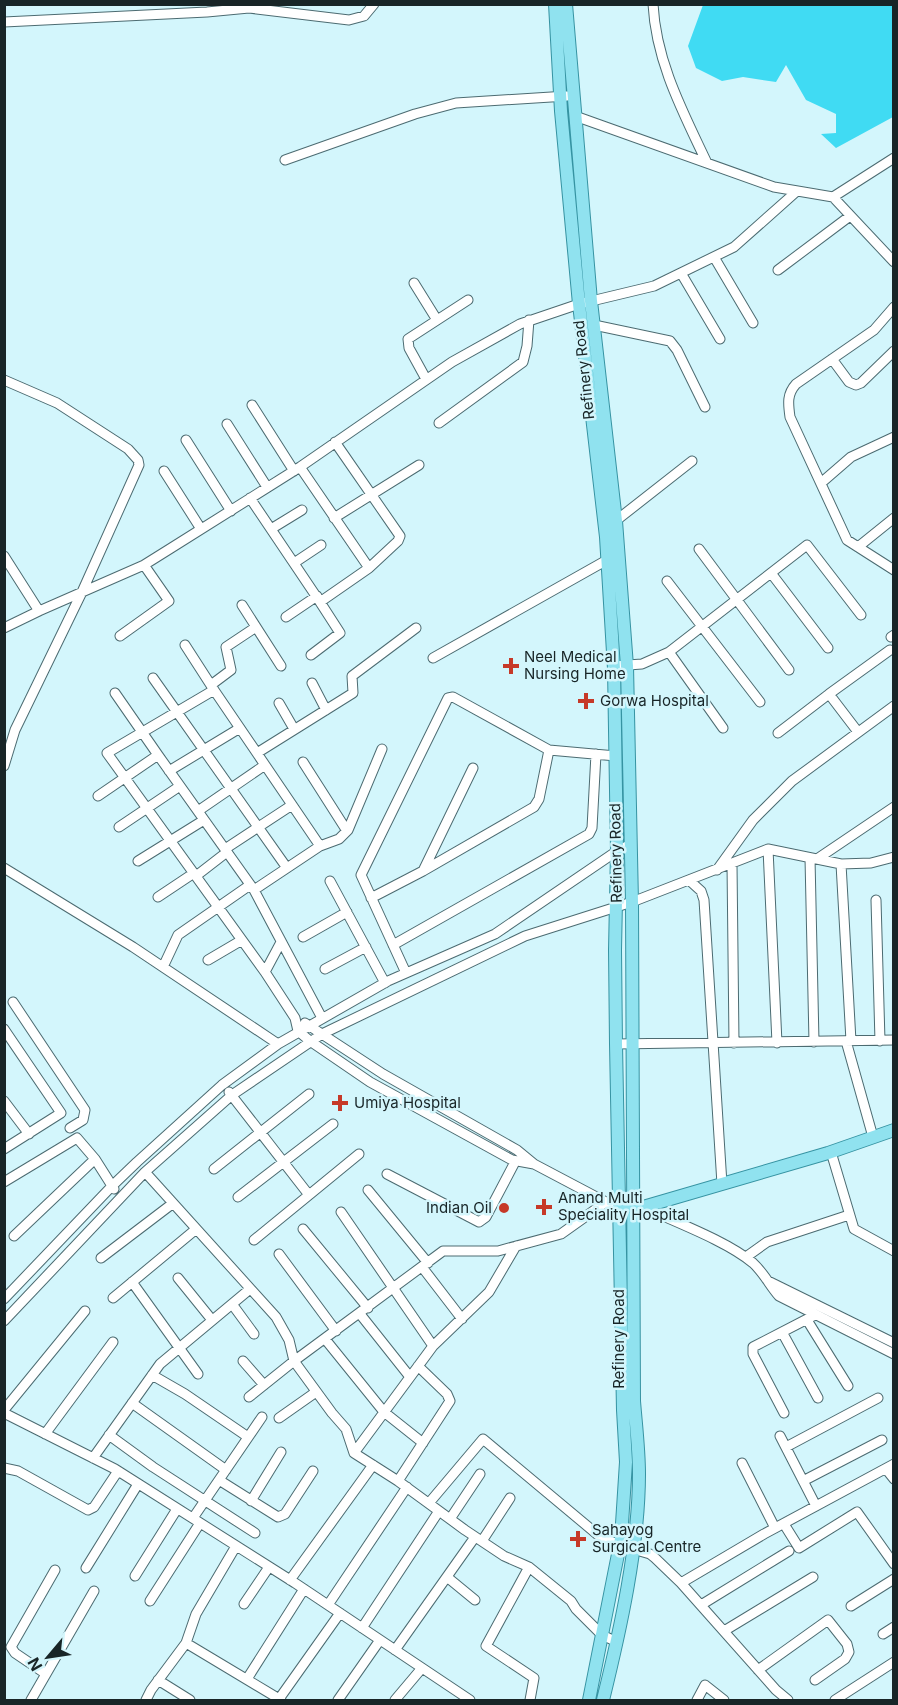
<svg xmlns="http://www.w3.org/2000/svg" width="898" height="1705" font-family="Inter,sans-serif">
<rect width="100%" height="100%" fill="#d3f6fc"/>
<path fill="#40dbf3" d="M703 5H893V117L836 148 821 134 836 133V114L806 100 786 65 776 82 743 77 722 81 696 68 688 46Z"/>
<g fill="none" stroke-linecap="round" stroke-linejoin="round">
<g stroke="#4c6b71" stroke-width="11">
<path id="minor" d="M653 4C656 62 683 112 707 163
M4 22 207 12 249 8 349 20 364 16 374 4
M575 116 774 187 833 197 894 158
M285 160 415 114 456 103 567 96
M833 197 894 262
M714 257 753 323
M778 270 850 216
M681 273 720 339
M414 283 437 320
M894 307 874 330 796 384C787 394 788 403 790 417L847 540 894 570
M594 325 670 341 677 350 705 407
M832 359 849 382 856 385 861 383 894 351
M426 379 409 348 408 339 468 300
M4 380 57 403 128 449 138 460 139 465 82 592 15 730 4 766
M252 405 294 471
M439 423 523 362 527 346 529 320
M227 424 267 487
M186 440 231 511
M335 442 400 536 398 541 369 568
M300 467 369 568 320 602 340 633 311 655
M164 471 201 529
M821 483 851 457 894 437
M250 498 320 602
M334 518 419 465
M613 523 692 461
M271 529 302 510
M858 547 894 518
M699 549 789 670
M4 556 39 611
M294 563 321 545
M771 573 828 648
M667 581 760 702
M242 605 281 666
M286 617 317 596
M4 628 39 611 144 565 168 550 300 467 452 362 520 324 579 304 654 286 734 247 797 191
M120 636 169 601 144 565
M891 637 894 635
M185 645 214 690
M669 652 723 728
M433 658 607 560
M614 666 642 664 669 652 807 545 861 615
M153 678 287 868
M312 683 326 710
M211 685 231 670 226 647 256 627
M115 693 158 755 254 890 320 846 214 690 107 753 265 972 295 1018 298 1031 310 1041 370 1082 512 1160 534 1164
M279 703 294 729
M858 732 829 694 890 650
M778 733 829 694
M257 753 353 693 352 676 416 628
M303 762 347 831
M169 771 240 728
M98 796 158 755
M198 811 265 765
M119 827 180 786
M320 846 339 839 348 830 382 749
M225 849 292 805
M768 849 777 1043
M810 858 814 1042
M817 859 894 807
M138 861 204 820
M732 864 734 1043
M841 864 851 1041
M4 868 133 947 278 1044
M717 870 753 820 792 781 894 706
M423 871 473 768
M196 876 227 852
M330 881 385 983
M690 881 701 891 704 900 722 1184
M254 890 322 1018
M158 897 194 873
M371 898 423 871 534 807 539 799 549 750
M876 900 880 1041
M303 937 347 912
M393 945 589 834 592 828 596 754
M208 960 242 940
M163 967 178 935 250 885
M325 969 366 947
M265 972 281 942
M406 973 361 875 448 698 453 697 549 750 616 756
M13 1002 85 1110 83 1120 70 1128
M305 1023 383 1074 517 1150 534 1164 606 1202 618 1206
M4 1029 61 1113 4 1149
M846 1041 873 1137
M616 1044 894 1040
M229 1092 309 1195 254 1240
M4 1101 29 1134
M831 1152 854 1229 894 1251
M214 1169 309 1094
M145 1172 276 1317 289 1340 294 1361 332 1413 346 1429 354 1453 398 1481 465 1530 504 1556 529 1567 571 1601 576 1609 602 1635 617 1642
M387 1174 479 1222 486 1217 515 1162
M4 1182 77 1138 95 1159 114 1189
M368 1190 428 1263
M309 1195 359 1154
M238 1197 333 1124
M643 1207C675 1222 727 1241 753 1263 764 1273 770 1286 779 1296L894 1354
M341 1212 433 1346
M303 1229 368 1308
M14 1236 95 1159
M279 1254 336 1331
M746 1257 767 1242 849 1215
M101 1258 172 1204
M422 1267 462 1319
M178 1278 212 1320
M132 1282 198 1374
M770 1282 894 1343
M113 1298 195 1230
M4 1299 112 1186 137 1162 222 1085 278 1044 388 981 495 934 617 851 631 844
M232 1304 254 1334
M360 1314 410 1377
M807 1320 848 1386
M4 1321 145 1172 232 1095 322 1034 525 936 632 902 768 849 841 864 871 863 894 857
M782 1332 818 1398
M325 1339 384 1412 423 1443
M243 1361 264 1385
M152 1375 185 1394 248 1437
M249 1397 294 1361 443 1251H498L561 1234 606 1202
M132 1403 226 1470
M4 1410 85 1311
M4 1413 115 1469 295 1583 470 1700
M784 1413 753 1354V1347L815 1315
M279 1418 316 1392
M45 1434 113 1342
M109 1435 153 1467 255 1533
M780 1436 816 1506
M786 1447 878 1398
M354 1453 433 1346 489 1292 516 1246
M93 1458 160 1364 250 1289
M742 1463 775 1528
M4 1468 18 1471 88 1510 94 1507 118 1471
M886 1469 894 1479
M219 1480 278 1517 285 1514 313 1471
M398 1481 450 1401 447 1394 418 1366
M803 1481 882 1440
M251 1501 281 1452
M429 1503 483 1439 598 1535 619 1545 650 1554 655 1558 681 1583 776 1690 788 1700
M193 1518 262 1417
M450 1519 480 1474
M784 1524 799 1548 857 1512 894 1564
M482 1541 510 1498
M529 1567 486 1646 534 1678 530 1700
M86 1568 138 1484
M135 1576 177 1509
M447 1577 475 1600
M290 1580 373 1465
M681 1583 764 1534 894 1464
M150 1601 200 1523
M244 1604 269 1567
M328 1605 407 1487
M701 1605 789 1551
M851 1606 894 1579
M362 1628 439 1511
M724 1631 813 1577
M883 1634 894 1627
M186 1643 196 1614 236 1546
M395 1650 475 1537
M758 1670 828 1620 847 1644 849 1652 845 1659 815 1680
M46 1674 15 1653 11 1647 55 1570
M247 1679 304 1589
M158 1680 190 1700
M279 1699 340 1613
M31 1700 94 1591
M146 1700 151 1690 186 1643 281 1700
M338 1700 380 1640
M395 1700 422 1668
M697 1700 705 1685 724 1700
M835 1700 894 1662"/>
</g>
<g stroke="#3693a2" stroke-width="14">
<path id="major" d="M555 4 561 111 579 304 606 537 614 669 617 851 615 950 616 1044 623 1410 626 1462 621 1539 589 1700
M566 4 591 301 616 521 627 666 632 902 634 1401C636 1426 639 1450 639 1474 639 1546 620 1631 603 1700
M627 1206 643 1207 828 1153 894 1130"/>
</g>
<use href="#minor" stroke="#fff" stroke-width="9"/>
<use href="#major" stroke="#90e2ef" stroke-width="12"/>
</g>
<g fill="#c63928" stroke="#d3f6fc" stroke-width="2">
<path d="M508 657h6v6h6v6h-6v6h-6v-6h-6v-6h6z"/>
<path d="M583 692h6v6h6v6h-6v6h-6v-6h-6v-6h6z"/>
<path d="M337 1094h6v6h6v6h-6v6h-6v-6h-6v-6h6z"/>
<path d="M541 1198h6v6h6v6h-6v6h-6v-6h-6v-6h6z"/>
<circle cx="504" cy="1208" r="6"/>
<path d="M575 1530h6v6h6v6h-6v6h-6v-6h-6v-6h6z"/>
</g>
<g text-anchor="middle" stroke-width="5" stroke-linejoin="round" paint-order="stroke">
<g font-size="15" fill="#182527" stroke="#d3f6fc">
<text transform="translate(584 370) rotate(-96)" y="5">Refinery Road</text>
<text transform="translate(616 853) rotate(-91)" y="5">Refinery Road</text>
<text transform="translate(619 1339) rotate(-90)" y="5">Refinery Road</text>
</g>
<g font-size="15" fill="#182527" stroke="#d3f6fc" text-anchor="start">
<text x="524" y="662">Neel Medical<tspan x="524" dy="17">Nursing Home</tspan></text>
<text x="600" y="706">Gorwa Hospital</text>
<text x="354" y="1108">Umiya Hospital</text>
<text x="558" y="1203">Anand Multi<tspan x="558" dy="17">Speciality Hospital</tspan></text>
<text x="492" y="1213" text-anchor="end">Indian Oil</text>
<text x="592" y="1535">Sahayog<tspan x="592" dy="17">Surgical Centre</tspan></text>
</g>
</g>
<rect width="898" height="1705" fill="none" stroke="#182527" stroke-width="12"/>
<g transform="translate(48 1657) rotate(241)" stroke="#d3f6fc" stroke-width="4.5" paint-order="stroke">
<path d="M0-4.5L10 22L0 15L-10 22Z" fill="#182527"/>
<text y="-9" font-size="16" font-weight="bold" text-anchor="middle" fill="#182527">N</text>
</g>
</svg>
